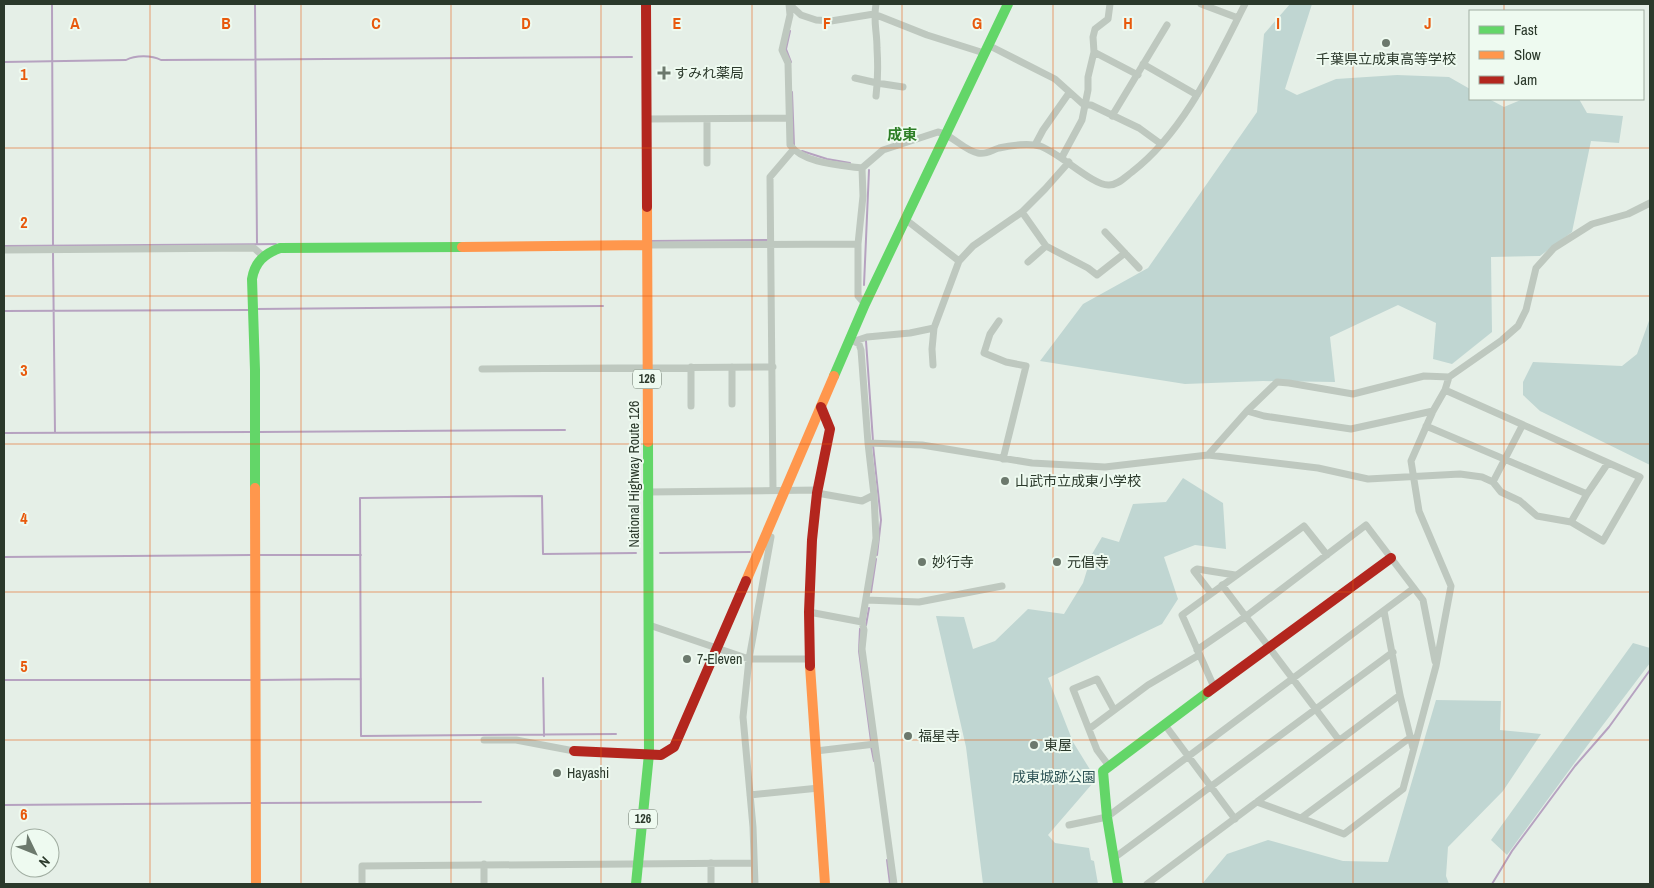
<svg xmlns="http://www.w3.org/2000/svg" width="1654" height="888" font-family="'Archivo Narrow','Noto Sans JP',sans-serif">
<rect width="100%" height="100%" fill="#e5efe7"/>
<path fill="#c0d6d2" d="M1290 4H1312L1285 89 1297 95 1336 79 1397 75 1449 77 1470 89V99H1489L1504 107 1523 99H1579L1587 113 1623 116 1619 143 1591 141 1572 232 1540 256 1491 257 1492 332 1452 364 1433 359 1436 323 1398 305 1330 337 1335 382 1263 381 1185 384 1040 361 1083 304 1148 268 1257 112 1264 34Z
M1650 318V465L1540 411 1523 395V382L1533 362 1622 366 1637 354Z
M1183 478 1223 503 1226 549 1195 545 1164 557 1178 599 1162 624 1048 678 1073 742 1094 776 1091 778 1092 784 1048 835 1055 843 1089 848 1091 860 1094 861 1098 884H983L966 747 936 616 964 617 973 649 995 641 1028 609 1064 614 1083 583 1092 554 1102 537 1119 542 1133 504 1166 502Z
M1633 643 1650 648V663L1587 746 1507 855 1491 840Z
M1436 700 1501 701 1500 730 1541 734 1503 791 1448 847 1446 876 1449 884H1202L1227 854 1268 840 1343 861 1388 862Z"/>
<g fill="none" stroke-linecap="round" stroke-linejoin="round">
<path stroke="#b6a2c0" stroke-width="2" d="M52 4 53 246
M255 4 257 244
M790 31 786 49 791 62
M4 62 126 60C135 55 152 55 161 60L632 57
M792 92 794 145
M802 151 827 159 850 163
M651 241 769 240
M4 246 276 244
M53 253 55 433
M864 285 869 170
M256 309 603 306
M4 311 248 310
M866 341 873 441
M259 432 565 430
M4 433 251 432
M873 445 881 520 877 555
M660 553 750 552
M258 555H361
M4 557 251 555
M871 592 876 559
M866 625 869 608
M862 628 860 629 859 651 871 741
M543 678 544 736
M4 680H251
M259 680 361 679
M616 734 361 736 360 498 542 496 543 554 636 553
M871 746 874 761
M259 803 481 802
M4 805 251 803
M887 860 890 884
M1492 884 1512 851 1575 766 1609 727 1650 670"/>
<path stroke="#bec8bf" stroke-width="7" d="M789 4 790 15 782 50 788 63 790 145C804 164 841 165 862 168
M789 4 801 15 816 20 831 21 874 14 927 35 984 53
M876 4C873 21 877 31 877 48 878 64 878 80 876 96
M1201 4 1238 18
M988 45 1055 79 1084 105H1091L1139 128 1161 144
M1094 52 1138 75
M1143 64 1197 95
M855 78 877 83 903 87
M1112 116 1167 25
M646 119 789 118
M707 119V163
M1035 145 1043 130 1069 93
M1062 157 1082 120 1088 90V77L1094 52 1093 37 1095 29 1108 19 1110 4
M1022 212 1046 246 1028 262
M905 219 959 261
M1105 232 1139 268
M647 245 858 244
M1046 246 1088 268 1097 275 1125 253
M4 250 254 248 263 256
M865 304 858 296V244L863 196 862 168 883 150 938 132C953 135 963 150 978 153 986 155 992 150 999 148 1011 145 1029 143 1040 146 1060 153 1093 186 1109 185 1118 185 1125 177 1132 172 1185 131 1215 63 1245 4
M999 321 990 334 984 353 1006 362 1026 366 1003 459
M850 339 859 344 861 350 868 443 874 495 876 538 862 622 864 630 862 649 894 884
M855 341 867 337 910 333 934 328
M933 365 932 349 934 328 959 261 973 246 1022 212 1045 189 1069 162
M732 367V404
M482 369 773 367
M691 406V367
M1247 411 1264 416 1351 429 1433 411
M1426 426 1587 494
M868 443 922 445 1032 463 1105 467 1208 455 1318 468 1368 479 1460 474 1482 477 1493 482 1501 492 1520 501 1537 516 1571 522 1603 541 1640 477 1445 390
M1208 455 1247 411 1277 382 1289 383 1353 394 1424 376 1449 377 1502 340 1518 326 1526 310 1536 268 1554 248 1592 224 1628 214 1650 203
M1493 482 1522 426
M773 490 770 177 793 150
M648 492 818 490
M817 493 862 501 874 495
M1571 522 1587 494 1608 463
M1222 585 1339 740
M1211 593 1194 571 1197 569 1235 575
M866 600 919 602 1002 586
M1384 611 1400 695 1413 748
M809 612 862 622
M649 625 749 659H810
M1197 650 1245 617 1366 525 1423 600 1435 661
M1214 687 1182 615 1304 526 1327 555
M1165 725 1235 819
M1089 729 1148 685 1199 655
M484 740H516L574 751
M816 751 875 744
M1109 766 1097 750 1073 689 1097 679 1114 710
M750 795 819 788
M1257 802 1344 834 1403 789 1436 666 1451 586 1419 511 1411 461 1433 411 1445 390 1449 377
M1301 818 1411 737
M1069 825 1107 817 1414 588
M1114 858 1393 652
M711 863V884
M484 864V884
M362 884V866L753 863
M755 884 753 827 743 717 749 659 771 537 765 536
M1147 884 1400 695"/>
<path stroke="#63d668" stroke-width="10" d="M834 376 865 304 1008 4
M255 488V370L252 279C255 262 264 254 280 248L462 247
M636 884 649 754 648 442
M1118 884 1107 817 1103 771 1208 692"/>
<path stroke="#ff974d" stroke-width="10" d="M647 207 648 442
M462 247 647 245
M255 488 256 884
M746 581 834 376
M810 666 825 884"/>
<path stroke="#b3261e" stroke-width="10" d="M646 4 647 207
M810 666 809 612 812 540 817 493 830 429 821 407
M1208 692 1391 558
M574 751 661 755 674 747 746 581"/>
</g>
<path fill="none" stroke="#e8590c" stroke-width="1" stroke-opacity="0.55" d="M150 4V884M301 4V884M451 4V884M601 4V884M752 4V884M902 4V884M1053 4V884M1203 4V884M1353 4V884M1504 4V11M1504 99V884M4 148H1650M4 296H1650M4 444H1650M4 592H1650M4 740H1650"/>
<g fill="#6c796d" stroke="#eefaf0" stroke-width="2">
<circle cx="1386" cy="43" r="5"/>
<path d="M661.5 65.5h5v5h5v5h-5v5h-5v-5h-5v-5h5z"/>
<circle cx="1005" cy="481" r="5"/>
<circle cx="922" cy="562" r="5"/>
<circle cx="1057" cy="562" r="5"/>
<circle cx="687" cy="659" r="5"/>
<circle cx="908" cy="736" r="5"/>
<circle cx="1034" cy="745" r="5"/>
<circle cx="557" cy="773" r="5"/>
</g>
<g text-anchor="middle" stroke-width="4" stroke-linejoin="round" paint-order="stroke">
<g fill="#eefaf0" stroke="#667366" stroke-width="1">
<rect x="633" y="369.5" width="28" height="19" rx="4"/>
<rect x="629" y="809.5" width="28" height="19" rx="4"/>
</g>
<g font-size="12" font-weight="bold" fill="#2b392b">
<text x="647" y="383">126</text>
<text x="643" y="823">126</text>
</g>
<g font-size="14" fill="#2b392b" stroke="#eefaf0" text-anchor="start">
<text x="1386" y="64" text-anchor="middle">千葉県立成東高等学校</text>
<text x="674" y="78">すみれ薬局</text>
<text x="1015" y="486">山武市立成東小学校</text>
<text x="932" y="567">妙行寺</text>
<text x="1067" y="567">元倡寺</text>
<text x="697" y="664">7-Eleven</text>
<text x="918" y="741">福星寺</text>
<text x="1044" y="750">東屋</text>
<text x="567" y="778">Hayashi</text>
</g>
<g font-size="14" fill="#2b392b" stroke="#eefaf0">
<text transform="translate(634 474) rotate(-90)" y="5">National Highway Route 126</text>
</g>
<g font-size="14" fill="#305557" stroke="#eefaf0">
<text x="1054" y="782">成東城跡公園</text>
</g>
<g font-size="15" font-weight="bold" fill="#2e7f27" stroke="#eefaf0">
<text x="902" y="140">成東</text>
</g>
</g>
<g font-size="16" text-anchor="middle" font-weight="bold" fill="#e8590c" stroke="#eefaf0" stroke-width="4" stroke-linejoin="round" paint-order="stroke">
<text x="75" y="29">A</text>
<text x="226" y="29">B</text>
<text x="376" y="29">C</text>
<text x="526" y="29">D</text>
<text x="677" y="29">E</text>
<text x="827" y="29">F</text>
<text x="977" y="29">G</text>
<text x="1128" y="29">H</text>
<text x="1278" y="29">I</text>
<text x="1428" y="29">J</text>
<text x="24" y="80">1</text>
<text x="24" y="228">2</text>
<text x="24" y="376">3</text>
<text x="24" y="524">4</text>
<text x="24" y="672">5</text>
<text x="24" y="820">6</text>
</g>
<rect width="1654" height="888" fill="none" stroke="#2b392b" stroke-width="10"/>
<rect x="1469" y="10" width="175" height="90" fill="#eefaf0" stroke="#a0ada1"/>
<rect x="1479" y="26" width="25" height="8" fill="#63d668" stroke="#a0ada1"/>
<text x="1514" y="35" font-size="15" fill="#2b392b">Fast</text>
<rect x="1479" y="51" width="25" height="8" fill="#ff974d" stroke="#a0ada1"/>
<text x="1514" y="60" font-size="15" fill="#2b392b">Slow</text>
<rect x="1479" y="76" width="25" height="8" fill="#b3261e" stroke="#a0ada1"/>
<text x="1514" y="85" font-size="15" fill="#2b392b">Jam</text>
<g transform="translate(35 853) rotate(133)"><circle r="24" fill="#eefaf0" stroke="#a0ada1"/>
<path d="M0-4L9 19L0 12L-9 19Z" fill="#6c796d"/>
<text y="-8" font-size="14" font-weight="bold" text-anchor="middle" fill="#2b392b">N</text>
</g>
</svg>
